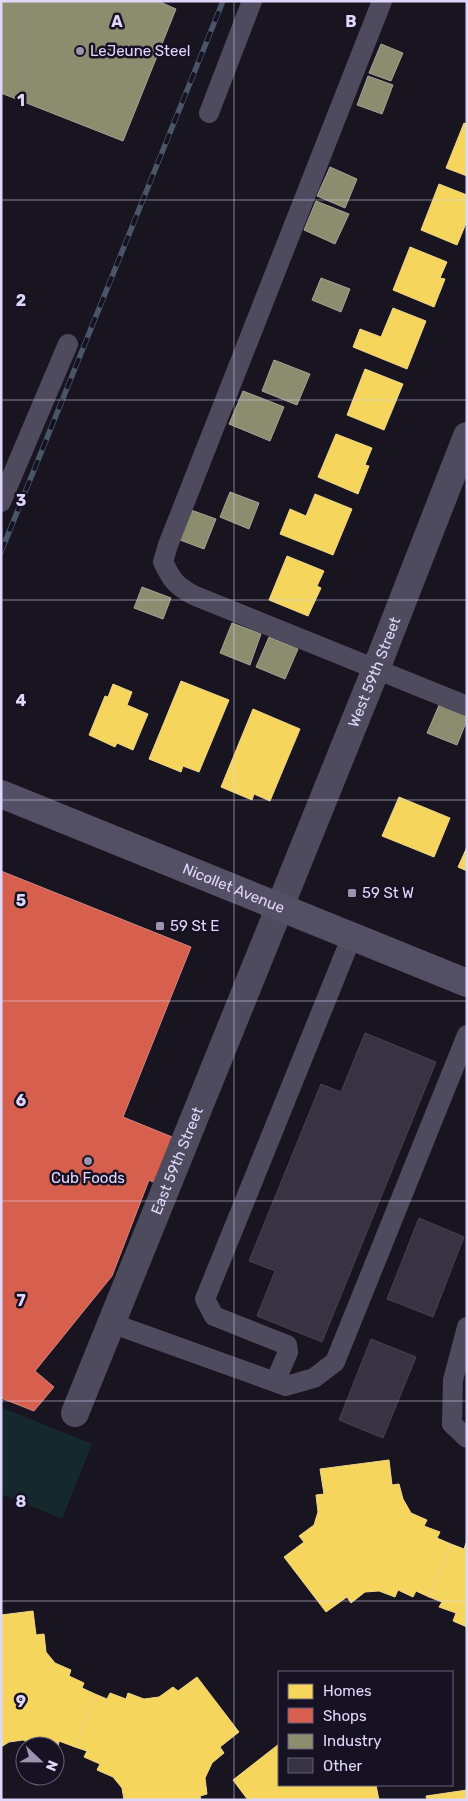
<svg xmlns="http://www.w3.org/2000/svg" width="468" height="1801" font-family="Rubik,sans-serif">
<rect width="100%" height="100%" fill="#181520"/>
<path fill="#15292c" d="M1 1407 92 1444 62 1519 1 1494Z"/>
<path fill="#f6d55c" stroke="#efd68c" d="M464 123 467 124V176L446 168Z
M439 184 467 195V221L457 245 421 230Z
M410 247 447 262 440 278 445 279 434 307 393 290Z
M393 308 426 321 407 369 353 347 360 329 381 337Z
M365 369 403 384 384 430 347 415Z
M336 434 372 448 365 465 369 466 358 494 318 477Z
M315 494 352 509 333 555 280 534 290 509 306 516Z
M287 556 324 571 317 586 321 588 308 616 269 600Z
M181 681 229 700 199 772 183 766 181 772 149 759Z
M113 684 132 692 127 705 148 714 133 750 117 743 115 747 89 735 105 696 108 697Z
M253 709 300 729 270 801 254 794 252 800 221 787Z
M399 797 450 818 434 857 382 836Z
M467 847V871L458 867Z
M389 1460 392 1485 399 1484 403 1499 411 1513 427 1520 424 1526 440 1532 437 1538 451 1544 429 1597 416 1591 413 1597 398 1590 395 1597 379 1591 365 1592 351 1603 347 1597 326 1612 284 1557 304 1542 299 1536 314 1525 318 1512 316 1495 324 1494 320 1469Z
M466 1543 467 1544V1627L453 1621 456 1613 439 1607 442 1602 429 1597 451 1544 464 1549Z
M33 1611 36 1635 44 1634 46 1652 55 1663 71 1670 69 1676 84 1683 82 1688 95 1694 75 1747 59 1741 58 1747 43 1741 40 1746H36L23 1740 9 1742 1 1747V1615Z
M197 1677 239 1732 220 1747 224 1753 212 1763 205 1778 207 1794 200 1796 201 1800H124L122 1788 113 1777 97 1770 100 1764 84 1757 87 1751 75 1747 95 1694 107 1699 110 1693 126 1699 128 1693 144 1699 159 1697 173 1687 178 1691Z
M279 1744V1785H376L379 1800H248L233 1780Z
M467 1790V1800H427L426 1796Z"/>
<path fill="#d6604d" stroke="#d98481" d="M1 871 191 947 123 1117 182 1141 163 1187 149 1180 112 1276 35 1371 54 1387 34 1411 1 1398Z"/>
<path fill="#8c8c6e" stroke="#a5a398" d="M1 1H158L176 9 123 141 1 93Z
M381 44 403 53 391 81 369 73Z
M368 76 393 85 382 114 357 105Z
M330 167 357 179 345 208 317 196Z
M316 201 349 214 335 244 304 230Z
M321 278 350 289 341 312 312 300Z
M274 360 310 374 297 405 262 391Z
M243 391 284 407 270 441 229 424Z
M230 492 259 503 249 529 220 517Z
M191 510 216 519 204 549 180 540Z
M142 587 171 598 163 619 134 608Z
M232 623 261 634 250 665 220 653Z
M269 637 298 649 285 679 256 667Z
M440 703 467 714V720L457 745 427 733Z"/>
<path fill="#383342" stroke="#464153" d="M365 1033 436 1062 322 1342 257 1316 275 1271 249 1261 321 1084 341 1092Z
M419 1218 464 1237 433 1317 387 1299Z
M371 1339 416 1357 383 1438 339 1420Z"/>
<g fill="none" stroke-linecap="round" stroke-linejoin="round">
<path stroke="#4e4b5f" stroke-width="20" d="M382 1 168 545 163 562C172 580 175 585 193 595L467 706
M209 113 252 1
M1 502 68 344
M111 1323 286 1386 314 1378 335 1362 467 1035
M467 1327 453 1380 452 1424 467 1438
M275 1382 288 1352 287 1345 214 1316 205 1299 352 936"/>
<path stroke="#4e4b5f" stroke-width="28" id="s1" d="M75 1413 376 669 467 436"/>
<path stroke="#534f65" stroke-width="28" id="s2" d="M1 794 467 983"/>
<g stroke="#485667" stroke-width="5.5">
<path id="rail" d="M1 552 223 1"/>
</g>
<use href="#rail" stroke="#171124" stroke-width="4" stroke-dasharray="11" stroke-linecap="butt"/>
</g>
<path fill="none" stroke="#e0d8fb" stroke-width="1" stroke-opacity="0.55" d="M234 1V1800M1 200H467M1 400H467M1 600H467M1 800H467M1 1001H467M1 1201H467M1 1401H467M1 1601H467"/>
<g fill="#9a94ae" stroke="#171124" stroke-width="2">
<circle cx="80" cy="51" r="5"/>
<rect x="347" y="888" width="10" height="10" rx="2.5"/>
<rect x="155" y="921" width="10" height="10" rx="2.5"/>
<circle cx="88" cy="1161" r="5"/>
</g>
<g text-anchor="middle" stroke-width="5" stroke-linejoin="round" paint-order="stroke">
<g font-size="15" fill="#e0d8fb" stroke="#171124" text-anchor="start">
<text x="90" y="56">LeJeune Steel</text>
<text x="362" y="898">59 St W</text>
<text x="170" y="931">59 St E</text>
<text x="88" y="1183" text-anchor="middle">Cub Foods</text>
</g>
<g font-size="15" fill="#e0d8fb" stroke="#171124">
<text dy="5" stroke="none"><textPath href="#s1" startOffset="799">West 59th Street</textPath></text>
<text dy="5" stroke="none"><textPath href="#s2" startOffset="251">Nicollet Avenue</textPath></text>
<text dy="5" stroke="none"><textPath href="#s1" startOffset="272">East 59th Street</textPath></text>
</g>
</g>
<g font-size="16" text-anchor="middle" font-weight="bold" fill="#e0d8fb" stroke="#171124" stroke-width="5" stroke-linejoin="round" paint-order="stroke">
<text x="117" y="27">A</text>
<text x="351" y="27">B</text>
<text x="21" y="106">1</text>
<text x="21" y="306">2</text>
<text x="21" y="506">3</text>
<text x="21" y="706">4</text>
<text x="21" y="906">5</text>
<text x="21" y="1106">6</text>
<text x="21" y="1306">7</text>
<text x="21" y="1507">8</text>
<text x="21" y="1707">9</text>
</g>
<rect width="468" height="1801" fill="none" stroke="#e0d8fb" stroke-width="5"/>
<rect x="278" y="1671" width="175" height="115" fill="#171124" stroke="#67617a"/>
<rect x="288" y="1684" width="25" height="15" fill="#f6d55c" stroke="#67617a"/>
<text x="323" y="1696" font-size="15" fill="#e0d8fb">Homes</text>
<rect x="288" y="1708" width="25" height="15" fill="#d6604d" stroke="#67617a"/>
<text x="323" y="1721" font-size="15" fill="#e0d8fb">Shops</text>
<rect x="288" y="1734" width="25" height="15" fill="#8c8c6e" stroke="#67617a"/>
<text x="323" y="1746" font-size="15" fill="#e0d8fb">Industry</text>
<rect x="288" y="1758" width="25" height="15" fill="#383342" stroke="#67617a"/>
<text x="323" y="1771" font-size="15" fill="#e0d8fb">Other</text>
<g transform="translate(40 1761) rotate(112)"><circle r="24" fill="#171124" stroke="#67617a"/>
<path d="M0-4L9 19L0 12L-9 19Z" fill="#9a94ae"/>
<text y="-8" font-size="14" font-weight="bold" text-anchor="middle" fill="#e0d8fb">N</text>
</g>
</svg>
